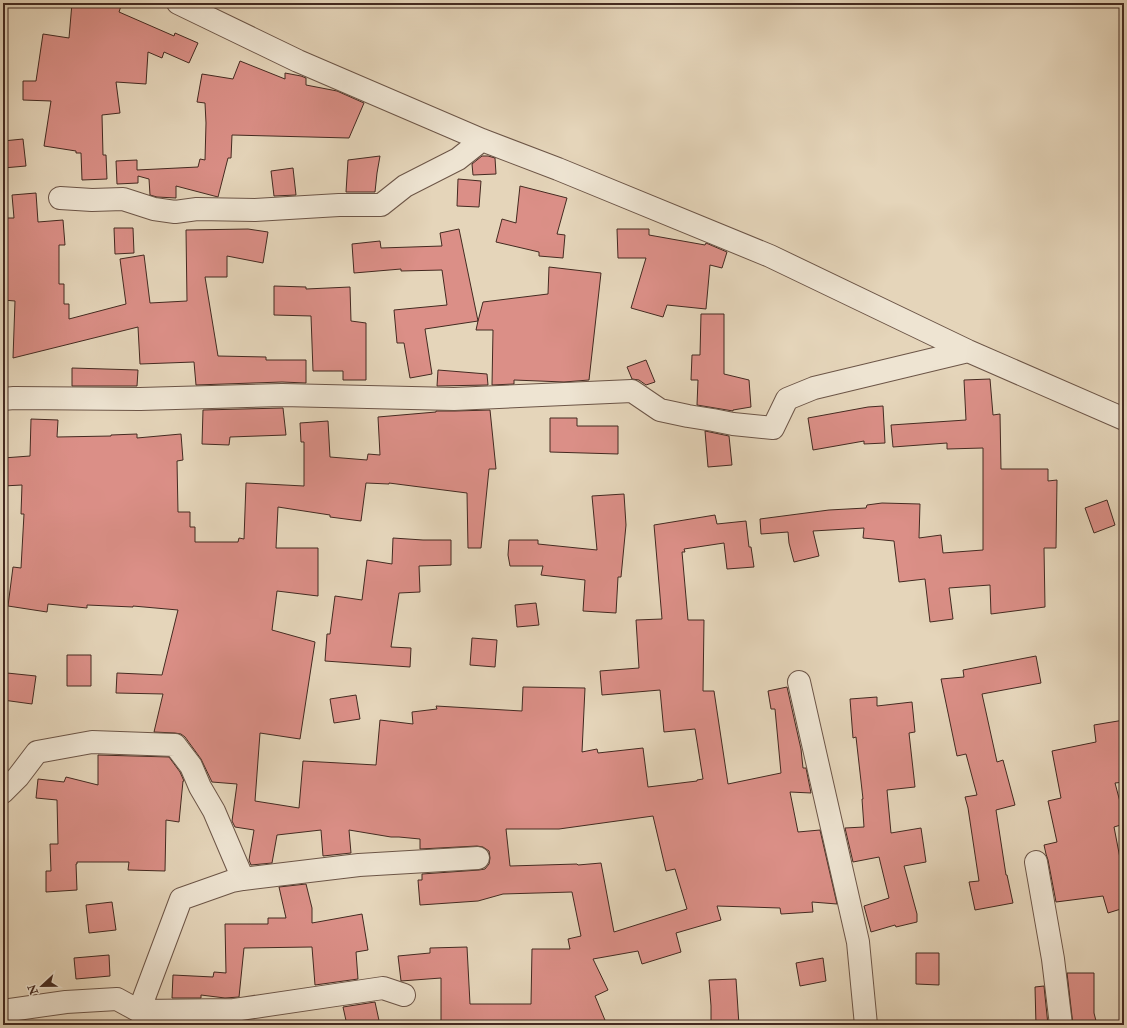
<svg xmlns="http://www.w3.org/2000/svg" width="1127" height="1028" font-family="'IM FELL Double Pica',serif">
<rect width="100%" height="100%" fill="#e5d5ba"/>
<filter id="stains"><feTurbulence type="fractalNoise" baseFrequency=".005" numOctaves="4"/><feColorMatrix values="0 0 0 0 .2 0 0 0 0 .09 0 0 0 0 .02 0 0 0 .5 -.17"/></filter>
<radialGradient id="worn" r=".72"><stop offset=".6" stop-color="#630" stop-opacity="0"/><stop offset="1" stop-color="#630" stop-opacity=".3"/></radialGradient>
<path fill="#db8f87" stroke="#442a21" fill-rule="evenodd" d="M72 3H122L119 12 174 36 175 33 198 43 189 63 164 52 162 58 148 52 146 84 116 82 120 113 102 115 103 155H106L107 179 82 180 81 153H76V151L44 146 51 101 23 100V81H36L43 34 69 38Z
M240 61 285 79V73L301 76 306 78V85L337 91 364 103 349 138 232 135 231 158H228L218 197 176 186V198L157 197 150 195 149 179 138 176V183L117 184 116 161 137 160V170L198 167 200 159 205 160 206 123 205 103 197 102 202 74 233 79Z
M23 139 26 166 3 168V141Z
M380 156 377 173 375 192H346L348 160Z
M482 156H488L495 158 496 174 473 175 472 164Z
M293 168 296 195 274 196 271 171Z
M458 179 481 181 479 207 457 206Z
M520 186 567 198 557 234 565 235 563 258 539 256V252L496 242 502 219 516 223Z
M36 193 38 222 63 220 65 245H59V284H64V304H69V319L126 304 120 259 144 255 150 303 187 301 186 230 248 229 268 232 263 263 227 256V277H205L218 356 266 357V360H306V383L282 382 196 385 194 362 140 364 138 327 13 358 15 301 3 300V218H14L12 195Z
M114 228H133L134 253 115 254Z
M459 229 478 321 483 302 548 294 549 267 601 273 589 380 564 382 514 380V384L492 385 493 330H476L478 321 425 329 432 374 410 378 404 343H397L394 310 447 305 442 270 401 271V269L354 273 352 244 380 241 381 248 442 246 440 233Z
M617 229H649V235L705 245 706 243 727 252 722 268 710 265 706 309 667 305 663 317 631 308 646 258H618Z
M274 286 306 287V289L350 287 351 321 366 323V380H343V371H313L311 316 274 315Z
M701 314H724V374L749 380 751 407 733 410V411L697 405 698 380H691L692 355H700Z
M646 360 655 382 646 385 639 380 632 379 627 367Z
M72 368 138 370 137 386H72Z
M438 370 487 374 488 385 437 386Z
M990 379 993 415 1000 414 1001 469H1048V481L1057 480 1056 548H1044L1045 607 991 614 990 585 949 588 953 619 930 622 925 579 899 582 894 541 863 538 864 528 813 531 819 556 794 562 789 543 788 532 761 534 760 519 829 510 866 508 867 505 882 503 920 504 919 538 941 535 943 553 983 550V448L947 449V443L893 447 891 425 966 420 964 380Z
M883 406 885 443 864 444V441L813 450 808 418 868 407Z
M283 408 286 435 230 437 229 445 202 444 203 410Z
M490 410 496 469H489L481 548H468L467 493 389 483V484L366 483 361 521 330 517V515L278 507 276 548H318V596L277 591 272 630 315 642 300 739 260 733 255 801 299 808 303 761 376 765 380 720 413 724 412 712 437 709 436 706 522 711 523 687 585 688 582 752 597 749 598 753 643 748 648 787 697 781V780L703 779 695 729 664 732 660 690 602 695 600 671 639 668 636 620 662 619 654 525 715 515 717 524 746 521 749 547H751L754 567 727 569 724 543 684 549 685 552H682L688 620H704L703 691H714L728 784 781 773 775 709H771L768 691 787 687 801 749 803 768H806L811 793 790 792 798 832 820 830 837 904 812 902 813 912 781 914 780 908 717 906 721 920 676 933 681 952 642 964 638 951 593 959 608 990 595 996 607 1025H476V1023H441V978L401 981 398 956 430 953V948L467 947 470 1004H531L532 949H570L568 939 581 936 572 892 503 894 478 901 420 905 418 880H422V874L479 870 485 869 489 864 490 858 489 851 483 847 477 846 420 849V839L399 837H391L349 830 351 853 323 856 321 830 277 835 272 863 251 865 249 860 254 830 235 827 232 821 237 784 212 782 201 759 185 737 181 734 175 733 154 732 163 694 116 693 117 673 162 675 178 610 133 606V607L87 605V608L48 604 47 612 8 606 13 567 21 568 24 514H21L22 485 3 486V458L30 456 31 419 58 420 57 437 111 436V435L137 434V438L181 434 183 460 177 461 178 512H190V527H195V542H238L239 538 244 539 246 483 304 486V442H301L300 423 328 421 330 457 367 460 368 454 380 455 378 417 436 412V411H455ZM653 816 666 871 675 869 687 909 614 932 601 863 578 865 577 864 510 866 506 829H559Z
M550 418H577V426H618V454L550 452Z
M705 431 729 436 732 465 708 467Z
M624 494 626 525 621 577H618L616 613 583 611 585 580 541 575 543 566H510L508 555 509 540H538V544L597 550 592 496Z
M1107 500 1115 525 1094 533 1085 508Z
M393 538 423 540H451V565L419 566 420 592 399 593 391 647 411 648 410 667 325 661 327 634H330L335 596 362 600 367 560 392 564Z
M536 603 539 625 517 627 515 605Z
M472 638 497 640 495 667 470 665Z
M67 655H91V686H67Z
M1036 656 1041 683 982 694 997 762 1003 760 1015 805 996 810 1006 875H1007L1013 903 975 910 969 882 979 881 968 808 965 797 977 795 966 754 957 756 941 679 964 677 963 670Z
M7 673 36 676 32 704 3 700Z
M356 695 360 719 334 723 330 699Z
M877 697V706L912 702 915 732 909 733 915 787 887 790 891 833 921 828 926 862 904 866 917 914V922L896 927 895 925 871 932 864 906 889 898 879 857 853 862 845 828 864 827 862 799H863L856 737 853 738 850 699Z
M1124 720V782L1115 783 1124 817V824L1114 827 1124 879V908L1108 913 1103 896 1056 902 1048 860 1046 854 1044 845 1057 842 1048 801 1061 798 1052 751 1096 742 1094 725Z
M98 755 169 757 180 772 184 781H183L179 822 166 820 165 871 128 870 129 862H77V864H76L77 890 46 892V871H51L50 844H58L57 800 36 798 38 779 64 782 66 777 98 785Z
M306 884 312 908V923L362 914 368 950 356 952 358 979 315 985 312 947 244 948 239 997 225 998 201 995V998H172L173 975 213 977 214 972 226 973 225 924H268V918H286L279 887Z
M112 902 116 930 89 933 86 905Z
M916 953H939V985L916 984Z
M109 955 110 976 76 979 74 958Z
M823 958 826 981 800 986 796 963Z
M1067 973H1094V1013L1097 1025H1073Z
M736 979 739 1025H711V1006L709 980Z
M1044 986 1048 1025H1036L1035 987Z
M375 1002 380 1025H347L343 1007Z"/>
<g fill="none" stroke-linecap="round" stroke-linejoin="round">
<g stroke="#6c5547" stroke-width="24">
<path id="minor" d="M178 3 298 61 482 140 558 169 770 256 968 351 1124 419
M60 198 92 200 123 199 154 209 175 212 197 209 255 210 339 205H381L405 186 458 159 482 140
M3 399 14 398 140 399 282 395 454 399 632 391 660 410 688 416 713 420 733 424 773 428 787 399 814 388 968 351
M799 682 858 942 866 1025
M3 792 18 777 37 752 92 742 175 745 191 766 200 787 214 811 243 879
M1036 862 1053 959 1061 1025
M3 1011 66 1002 117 999 139 1011 234 1010 383 988 404 995
M139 1011 181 899 232 881 243 879 359 865 478 858"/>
</g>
<use href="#minor" stroke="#eee4d2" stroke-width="22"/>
</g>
<rect width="1127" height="1028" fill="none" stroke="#e5d5ba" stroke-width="16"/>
<rect x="4" y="4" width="1119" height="1020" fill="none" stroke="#442a21" stroke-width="2"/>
<rect x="8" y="8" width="1111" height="1012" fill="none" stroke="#442a21"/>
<g transform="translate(42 986) rotate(248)" stroke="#eee4d2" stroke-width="3" paint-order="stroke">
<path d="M0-3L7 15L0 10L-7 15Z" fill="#442a21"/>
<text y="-6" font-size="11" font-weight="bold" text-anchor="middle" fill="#442a21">N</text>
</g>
<rect width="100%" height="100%" filter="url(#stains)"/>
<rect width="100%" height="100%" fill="url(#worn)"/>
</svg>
